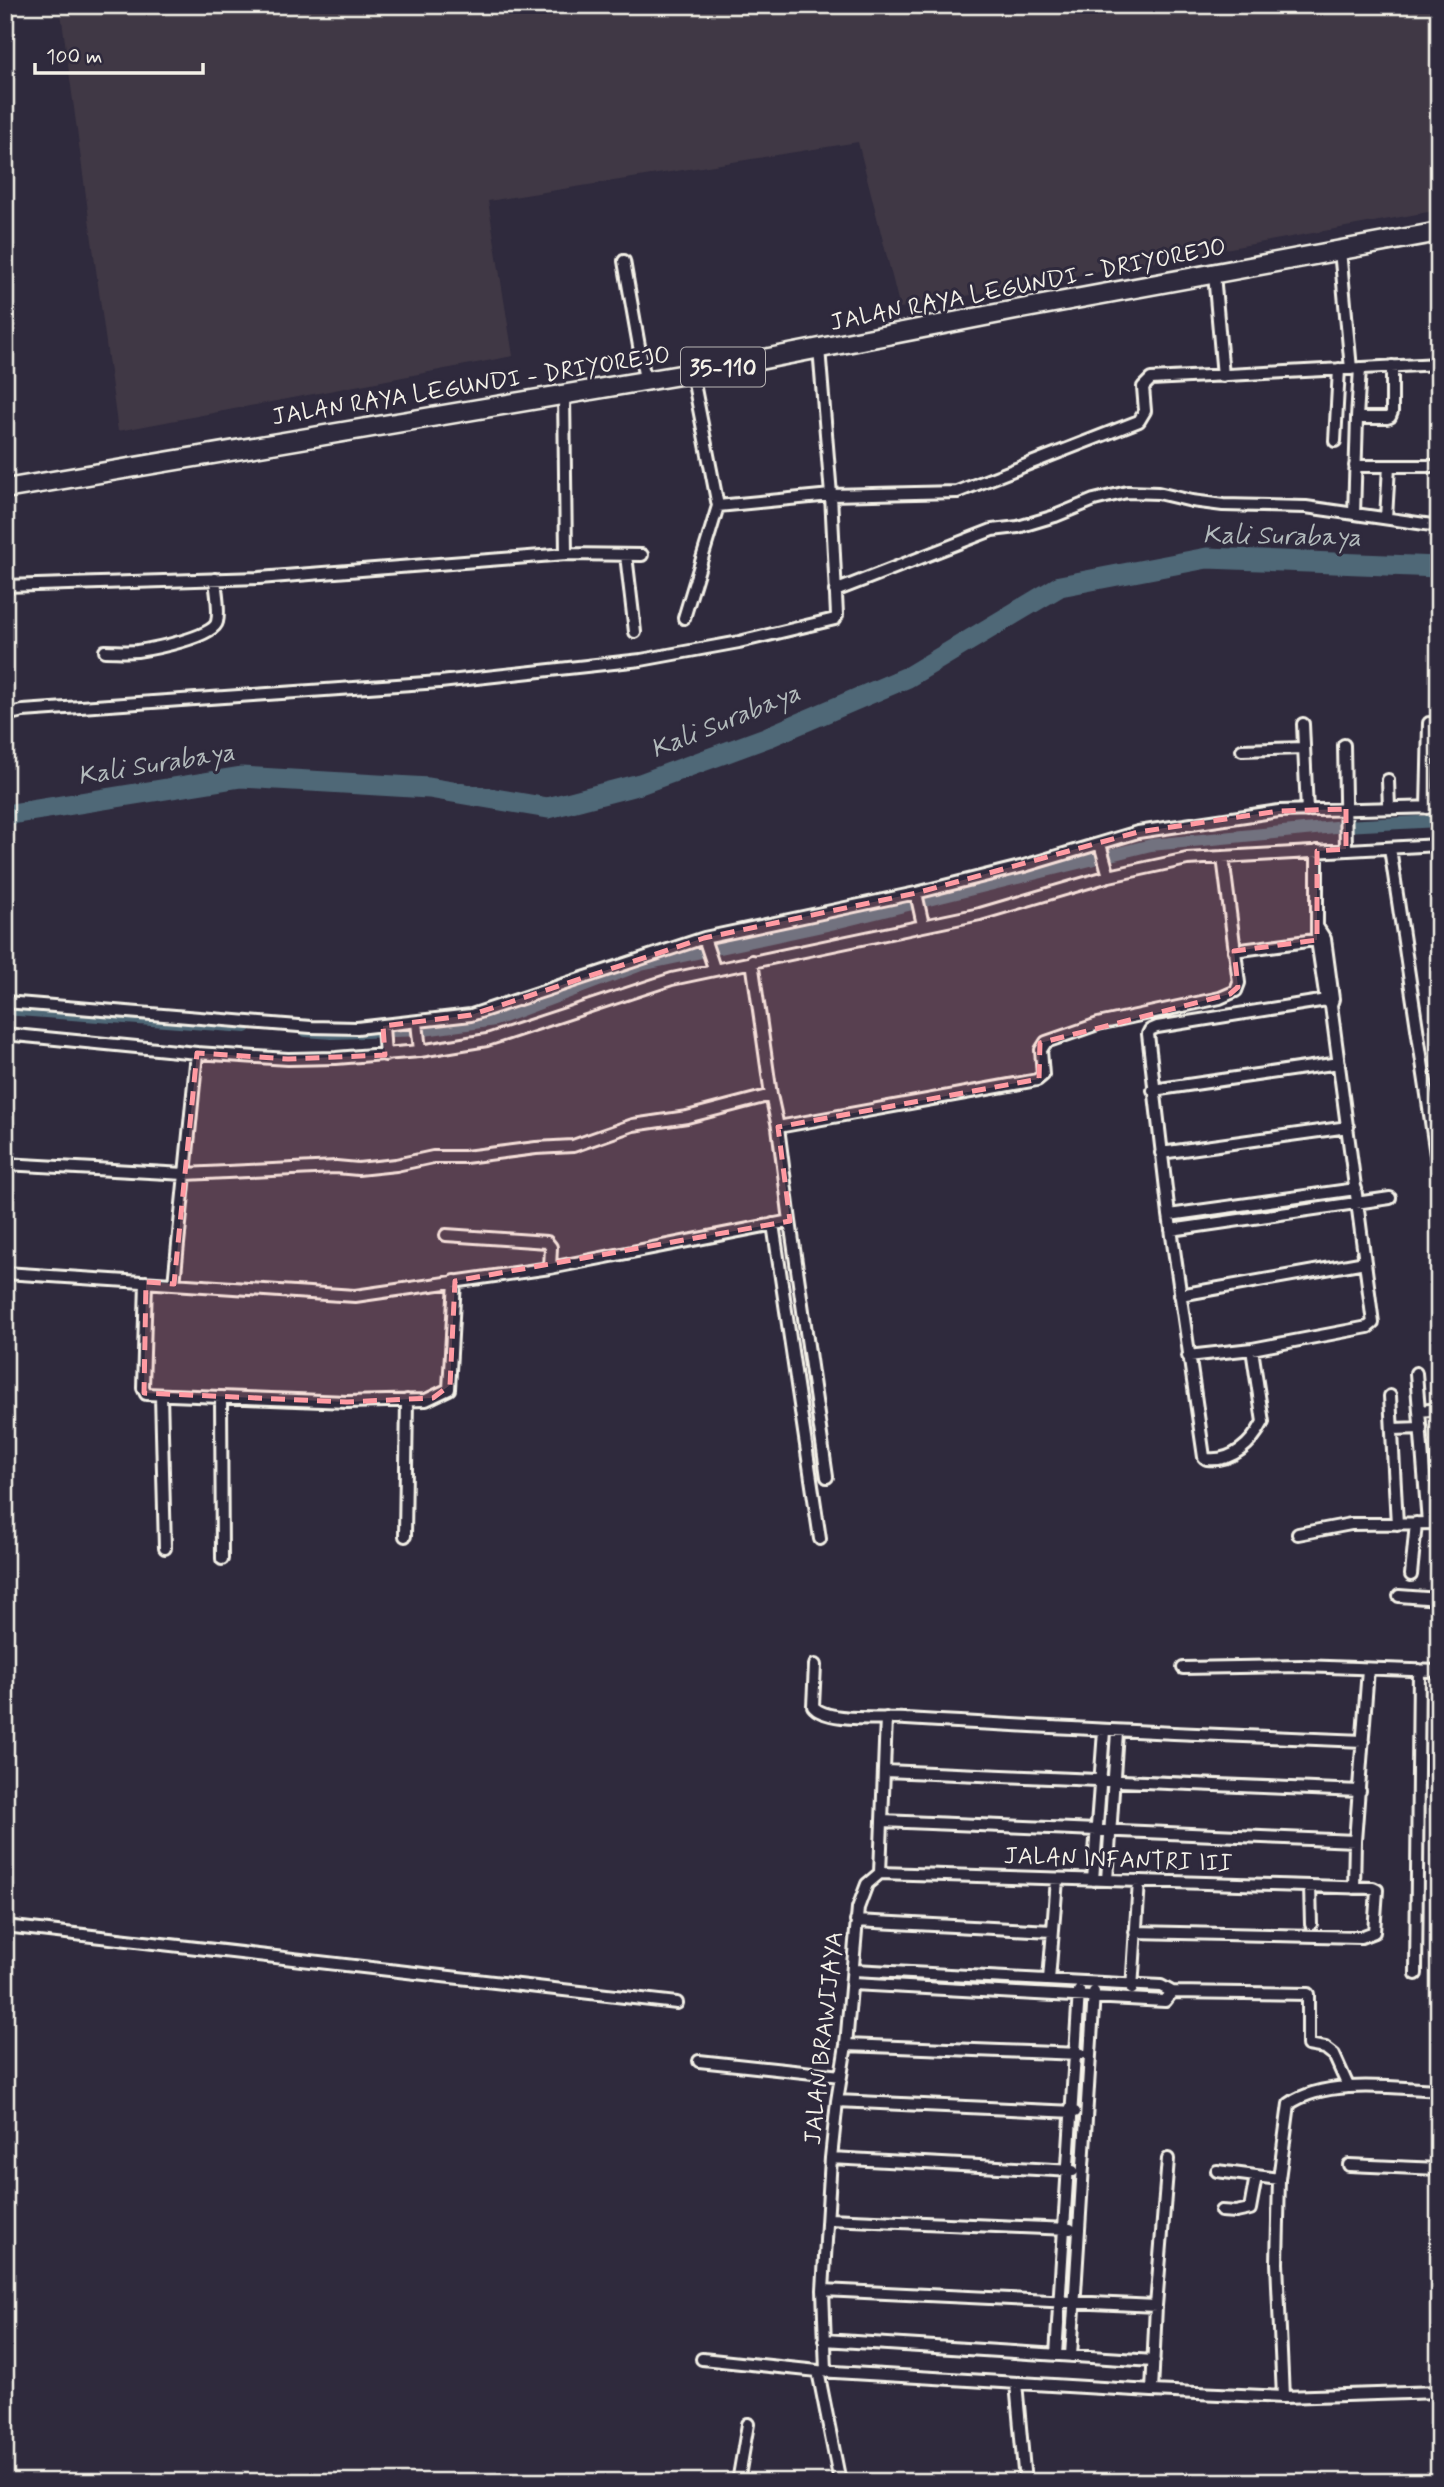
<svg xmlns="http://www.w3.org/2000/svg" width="1444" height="2487" font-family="Mynerve,sans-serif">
<rect width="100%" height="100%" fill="#2f2a3d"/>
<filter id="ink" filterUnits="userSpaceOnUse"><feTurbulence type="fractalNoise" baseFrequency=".0143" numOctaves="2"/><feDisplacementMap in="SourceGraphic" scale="14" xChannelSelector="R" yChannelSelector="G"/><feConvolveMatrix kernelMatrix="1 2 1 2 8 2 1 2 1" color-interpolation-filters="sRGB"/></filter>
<g filter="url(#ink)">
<path fill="#413945" d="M60 5H1439V210L900 308 858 142 488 201 513 356 118 431Z"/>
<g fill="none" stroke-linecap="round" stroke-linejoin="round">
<path stroke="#4f6877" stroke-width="12" d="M5 1009 246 1027
M306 1031 332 1033 424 1030 495 1020 641 965 827 925 1151 845 1345 826 1439 821"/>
<path stroke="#4f6877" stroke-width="21" d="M5 815 241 777 429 788 548 808 640 784 768 737 908 677 1060 586 1207 558 1439 567"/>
<g stroke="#f4f1e8" stroke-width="16">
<path id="minor" d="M1340 250 1351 369
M624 261 645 380
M1214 274 1223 376
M1360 368 1357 418H1387L1390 417 1392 412V366
M692 373 718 506
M1335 441 1339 369
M1355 466H1439
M1354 514 1357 418
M1386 518 1389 466
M566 554 642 555
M626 555 635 632
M5 586 259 578 566 554 564 394
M835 591 992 530 1018 527 1055 516 1094 500 1127 492 1158 493 1192 501 1223 505 1306 507 1439 526
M684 618 718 506 831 495 819 348
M105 651C116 651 127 652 137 651 152 649 214 637 217 622 220 610 216 592 215 579
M5 715 23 711 440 682 641 660 739 642 835 619 837 615 831 495 957 492 1139 421 1145 411 1143 387 1151 379 1439 364
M1303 724 1307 811
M1344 745 1346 849
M1242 750 1304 748
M1388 780 1389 808
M1427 808 1429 723
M1100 844 1109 876
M1390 848 1439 1175
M1317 851V940L1326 1000 1329 1003
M916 893 923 925
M704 938 714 968
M1234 951 1322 939
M5 1002 311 1027 357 1028 471 1015 704 938 916 893 1024 866 1138 832 1279 811 1439 807
M417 1022 420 1051
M383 1026 385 1055
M5 1034 197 1053 288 1059 336 1058 420 1051 487 1040 672 979 980 914 1109 876 1187 859 1439 845
M1153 1090 1339 1063
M778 1127 1037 1080 1043 1075 1041 1050 1046 1042 1098 1024 1220 998 1236 991 1239 983 1223 857
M1161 1153 1348 1127
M5 1164 185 1174 197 1053
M1169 1215 1356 1189
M790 1221 827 1477
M773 1224 820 1539
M1171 1230 1390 1198
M446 1235 547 1242 551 1247 550 1268
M5 1273 355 1296 550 1268 790 1221 778 1127 771 1095
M146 1282 143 1388 146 1394 347 1402 426 1400 449 1389 455 1281
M174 1284 185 1174 336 1167 358 1169 396 1165 433 1157H465L536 1148 573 1146 633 1125 687 1117 771 1095 752 961
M1180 1295 1365 1262
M1252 1349 1263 1422C1252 1443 1233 1462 1207 1459L1204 1457 1169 1215 1148 1034 1150 1030 1157 1027 1333 999
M1188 1356 1252 1349 1368 1327 1373 1323 1331 1005 1333 999 1325 939 1318 928
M1416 1373 1428 1523
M161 1395 165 1548
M1390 1396 1397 1524
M221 1397 222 1559
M1420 1411 1439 1409
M1393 1429 1421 1428
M1298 1534 1351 1524 1439 1523
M405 1536 407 1400
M1411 1575 1416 1523
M1399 1596 1439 1599
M815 1665 813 1706C825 1723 885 1717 906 1719 1058 1728 1211 1735 1363 1741
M1183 1668 1301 1666 1439 1671
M885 1771 1360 1791
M882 1821 1355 1841
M880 1873 1373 1888 1377 1890 1374 1932 1361 1937 1135 1932
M1093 1880 1104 1731
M1107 1880 1117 1732
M1310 1886 1311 1924
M1354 1888 1355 1841 1368 1669
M856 1921 1052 1931
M5 1926 677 2003
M1416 1974 1419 1670
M1049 1980 1057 1879
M853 1984 1165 2001 1172 1992 1161 1986 854 1970
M1132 1989 1139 1881
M1172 1992 1308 1994V2045L1325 2048 1334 2055 1348 2086
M846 2045 1081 2054
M699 2061 841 2076
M837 2101 1075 2112
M831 2158 1073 2171
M1349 2165 1439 2169
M1217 2171 1279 2179
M1221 2211 1236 2212 1250 2209 1256 2176
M828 2219 1070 2229
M823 2290 1156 2306
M824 2340 1154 2361
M1056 2355 1079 1991
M1071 2356 1094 1992
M702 2359 818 2371 1152 2391 1283 2397 1439 2392
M818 2371 840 2482
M826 2371 823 2290 831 2158 837 2101 846 2045 858 1908 867 1884 880 1873 886 1718
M1016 2383 1025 2482
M1152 2391 1156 2306 1168 2159
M1283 2397 1277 2263 1279 2179 1289 2104C1326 2078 1395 2088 1439 2090
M738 2482 748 2424"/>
</g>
<g stroke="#f4f1e8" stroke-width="23">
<path id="primary" d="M5 489 692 373 1021 309 1439 232"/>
</g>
<use href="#minor" stroke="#2f2a3d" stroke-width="10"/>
<use href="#primary" stroke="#2f2a3d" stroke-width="18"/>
</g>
</g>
<path fill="#ff9aa2" fill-opacity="0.2" stroke="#ff9aa2" stroke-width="5" stroke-dasharray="14 9" stroke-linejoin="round" d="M1346 809V849L1317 851V940L1234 951 1238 987 1230 994 1040 1043 1039 1079 778 1127 790 1221 455 1281 450 1385 433 1398 347 1402 144 1393 146 1282 174 1284 197 1053 288 1059 385 1055 383 1026 471 1015 704 938 916 893 1138 832 1279 811Z"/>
<g text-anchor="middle" stroke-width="6" stroke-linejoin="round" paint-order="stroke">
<rect fill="#2f2a3d" stroke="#b9b5b5" stroke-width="2" x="681" y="347.5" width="84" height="39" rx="5"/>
<g font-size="23" font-weight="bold" fill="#f4f1e8">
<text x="723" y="375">35-110</text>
</g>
<g font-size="24" fill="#f4f1e8" stroke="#2f2a3d">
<text transform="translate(1028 284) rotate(-11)" y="8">JALAN RAYA LEGUNDI - DRIYOREJO</text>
<text transform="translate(471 385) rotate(-9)" y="8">JALAN RAYA LEGUNDI - DRIYOREJO</text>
<text transform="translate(1118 1859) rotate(2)" y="8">JALAN INFANTRI III</text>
<text transform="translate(823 2038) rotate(-84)" y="8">JALAN BRAWIJAYA</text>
</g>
<g font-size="26" font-style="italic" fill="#b2babb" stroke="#2f2a3d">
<text transform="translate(1282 535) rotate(1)" y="9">Kali Surabaya</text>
<text transform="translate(725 720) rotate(-22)" y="9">Kali Surabaya</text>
<text transform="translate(156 763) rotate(-9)" y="9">Kali Surabaya</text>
</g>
</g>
<rect width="1444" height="2487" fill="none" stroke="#2f2a3d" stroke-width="28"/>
<rect x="14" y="14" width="1416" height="2459" fill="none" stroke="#f4f1e8" stroke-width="2.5" filter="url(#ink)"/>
<path d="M35 63v10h168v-10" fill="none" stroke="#f4f1e8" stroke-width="3.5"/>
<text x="46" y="63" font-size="21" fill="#f4f1e8" stroke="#2f2a3d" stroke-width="5" paint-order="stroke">100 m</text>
</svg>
